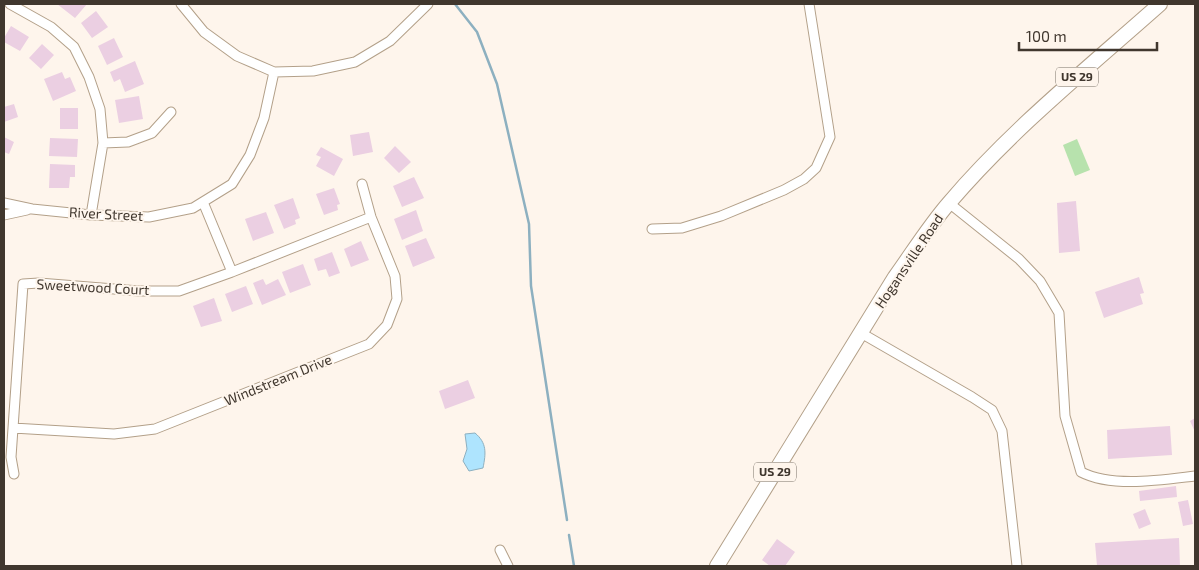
<svg xmlns="http://www.w3.org/2000/svg" width="1199" height="570" font-family="'Exo 2',sans-serif">
<rect width="100%" height="100%" fill="#fef5ec"/>
<path fill="#b7e2ad" d="M1077 139 1090 170 1075 176 1063 145Z"/>
<path fill="#aee4fe" stroke="#8db0c0" d="M475 433C487 443 486 453 483 468L469 471 463 461 467 449 465 434Z"/>
<g fill="none" stroke-linecap="round" stroke-linejoin="round">
<path stroke="#8db0c0" stroke-width="2.5" d="M455 4 477 32 497 84 529 224 531 286 567 520
M569 535 574 566"/>
</g>
<path fill="#ebcfe2" d="M57 4H87L75 18Z
M96 11 108 27 92 38 81 23Z
M11 26 29 37 20 51 4 42V38Z
M114 38 123 57 107 65 98 46Z
M42 44 54 55 41 69 29 58Z
M135 61 144 84 125 92 120 79 114 82 110 72Z
M62 72 65 79 70 77 76 91 53 101 44 79Z
M139 96 143 119 119 123 115 100Z
M14 104 18 117 4 122V107Z
M60 108H78V129H60Z
M369 132 373 152 353 156 350 135Z
M4 137 14 142 9 154 4 152Z
M50 138 78 139 77 157 49 156Z
M395 146 411 162 399 173 384 158Z
M321 147 343 159 334 176 316 166 321 157 316 155Z
M50 164 75 165V177H70L69 188H49Z
M414 177 424 198 402 207 393 186Z
M334 188 340 204 337 205 338 210 324 215 316 194Z
M293 198 300 218 295 220 296 224 284 229 274 205Z
M1076 201 1080 251 1059 253 1057 203Z
M416 210 423 231 402 240 394 219Z
M266 212 274 233 253 241 245 219Z
M426 238 435 258 413 267 405 246Z
M361 241 369 260 351 267 344 249Z
M332 252 340 273 329 277 326 269 318 271 314 259Z
M303 264 311 285 290 293 282 272Z
M1139 277 1144 293 1140 294 1143 304 1104 318 1095 292Z
M263 279 266 285 278 279 286 295 262 305 253 283Z
M246 286 253 304 232 312 225 294Z
M214 298 222 321 201 327 193 306Z
M468 380 475 398 445 409 439 391Z
M1195 418V432L1190 421Z
M1170 426 1172 455 1108 459 1107 430Z
M1176 486 1177 497 1140 501 1139 491Z
M1188 500 1193 524 1183 526 1178 502Z
M1145 509 1151 524 1139 529 1133 514Z
M1179 538 1180 566H1097L1095 543Z
M777 539 795 552 785 566H770L762 560Z"/>
<g fill="none" stroke-linecap="round" stroke-linejoin="round">
<g stroke="#b3a089" stroke-width="11">
<path id="street" d="M10 4 51 27 74 47 89 77 100 109 103 143 91 215
M181 4 204 32 237 56 274 72 313 71 355 62 390 41 428 4
M103 143 128 142 152 133 171 112
M203 202 232 272
M4 203 32 209 91 215 149 217 193 208 232 184 250 155 264 118 274 72
M949 203 1019 259 1040 281 1059 313 1065 416 1081 472C1112 488 1161 480 1195 476
M4 215 27 210
M652 229 682 228 721 216 784 190 804 179 816 168 830 137 809 4
M861 333 972 397 992 410 1002 431 1017 566
M13 428 114 434 155 429 369 344 387 325 397 299 395 276 371 217 362 184
M14 474 11 457 23 284 39 283 139 291H179L232 272 371 217
M500 550 508 566"/>
</g>
<g stroke="#b3a089" stroke-width="16">
<path id="primary" d="M717 566 895 277C913 252 929 226 949 203 1012 129 1088 68 1160 4"/>
</g>
<use href="#street" stroke="#fff" stroke-width="9"/>
<use href="#primary" stroke="#fff" stroke-width="14"/>
</g>
<g text-anchor="middle" stroke-width="4" stroke-linejoin="round" paint-order="stroke">
<g fill="#fef5ec" stroke="#797067" stroke-width="1">
<rect x="1056" y="67.5" width="42" height="19" rx="4"/>
<rect x="754" y="462.5" width="42" height="19" rx="4"/>
</g>
<g font-size="12" font-weight="bold" fill="#40372e">
<text x="1077" y="81">US 29</text>
<text x="775" y="476">US 29</text>
</g>
<g font-size="14" fill="#40372e" stroke="#fef5ec">
<text transform="translate(106 214) rotate(3)" y="5">River Street</text>
<text transform="translate(909 261) rotate(-56)" y="5">Hogansville Road</text>
<text transform="translate(93 287) rotate(3)" y="5">Sweetwood Court</text>
<text transform="translate(278 380) rotate(-22)" y="5">Windstream Drive</text>
</g>
</g>
<rect width="1199" height="570" fill="none" stroke="#40372e" stroke-width="10"/>
<path d="M1019 42v8h138v-8" fill="none" stroke="#40372e" stroke-width="2.5"/>
<text x="1026" y="42" font-size="15" fill="#40372e" stroke="#fef5ec" stroke-width="4" paint-order="stroke">100 m</text>
</svg>
